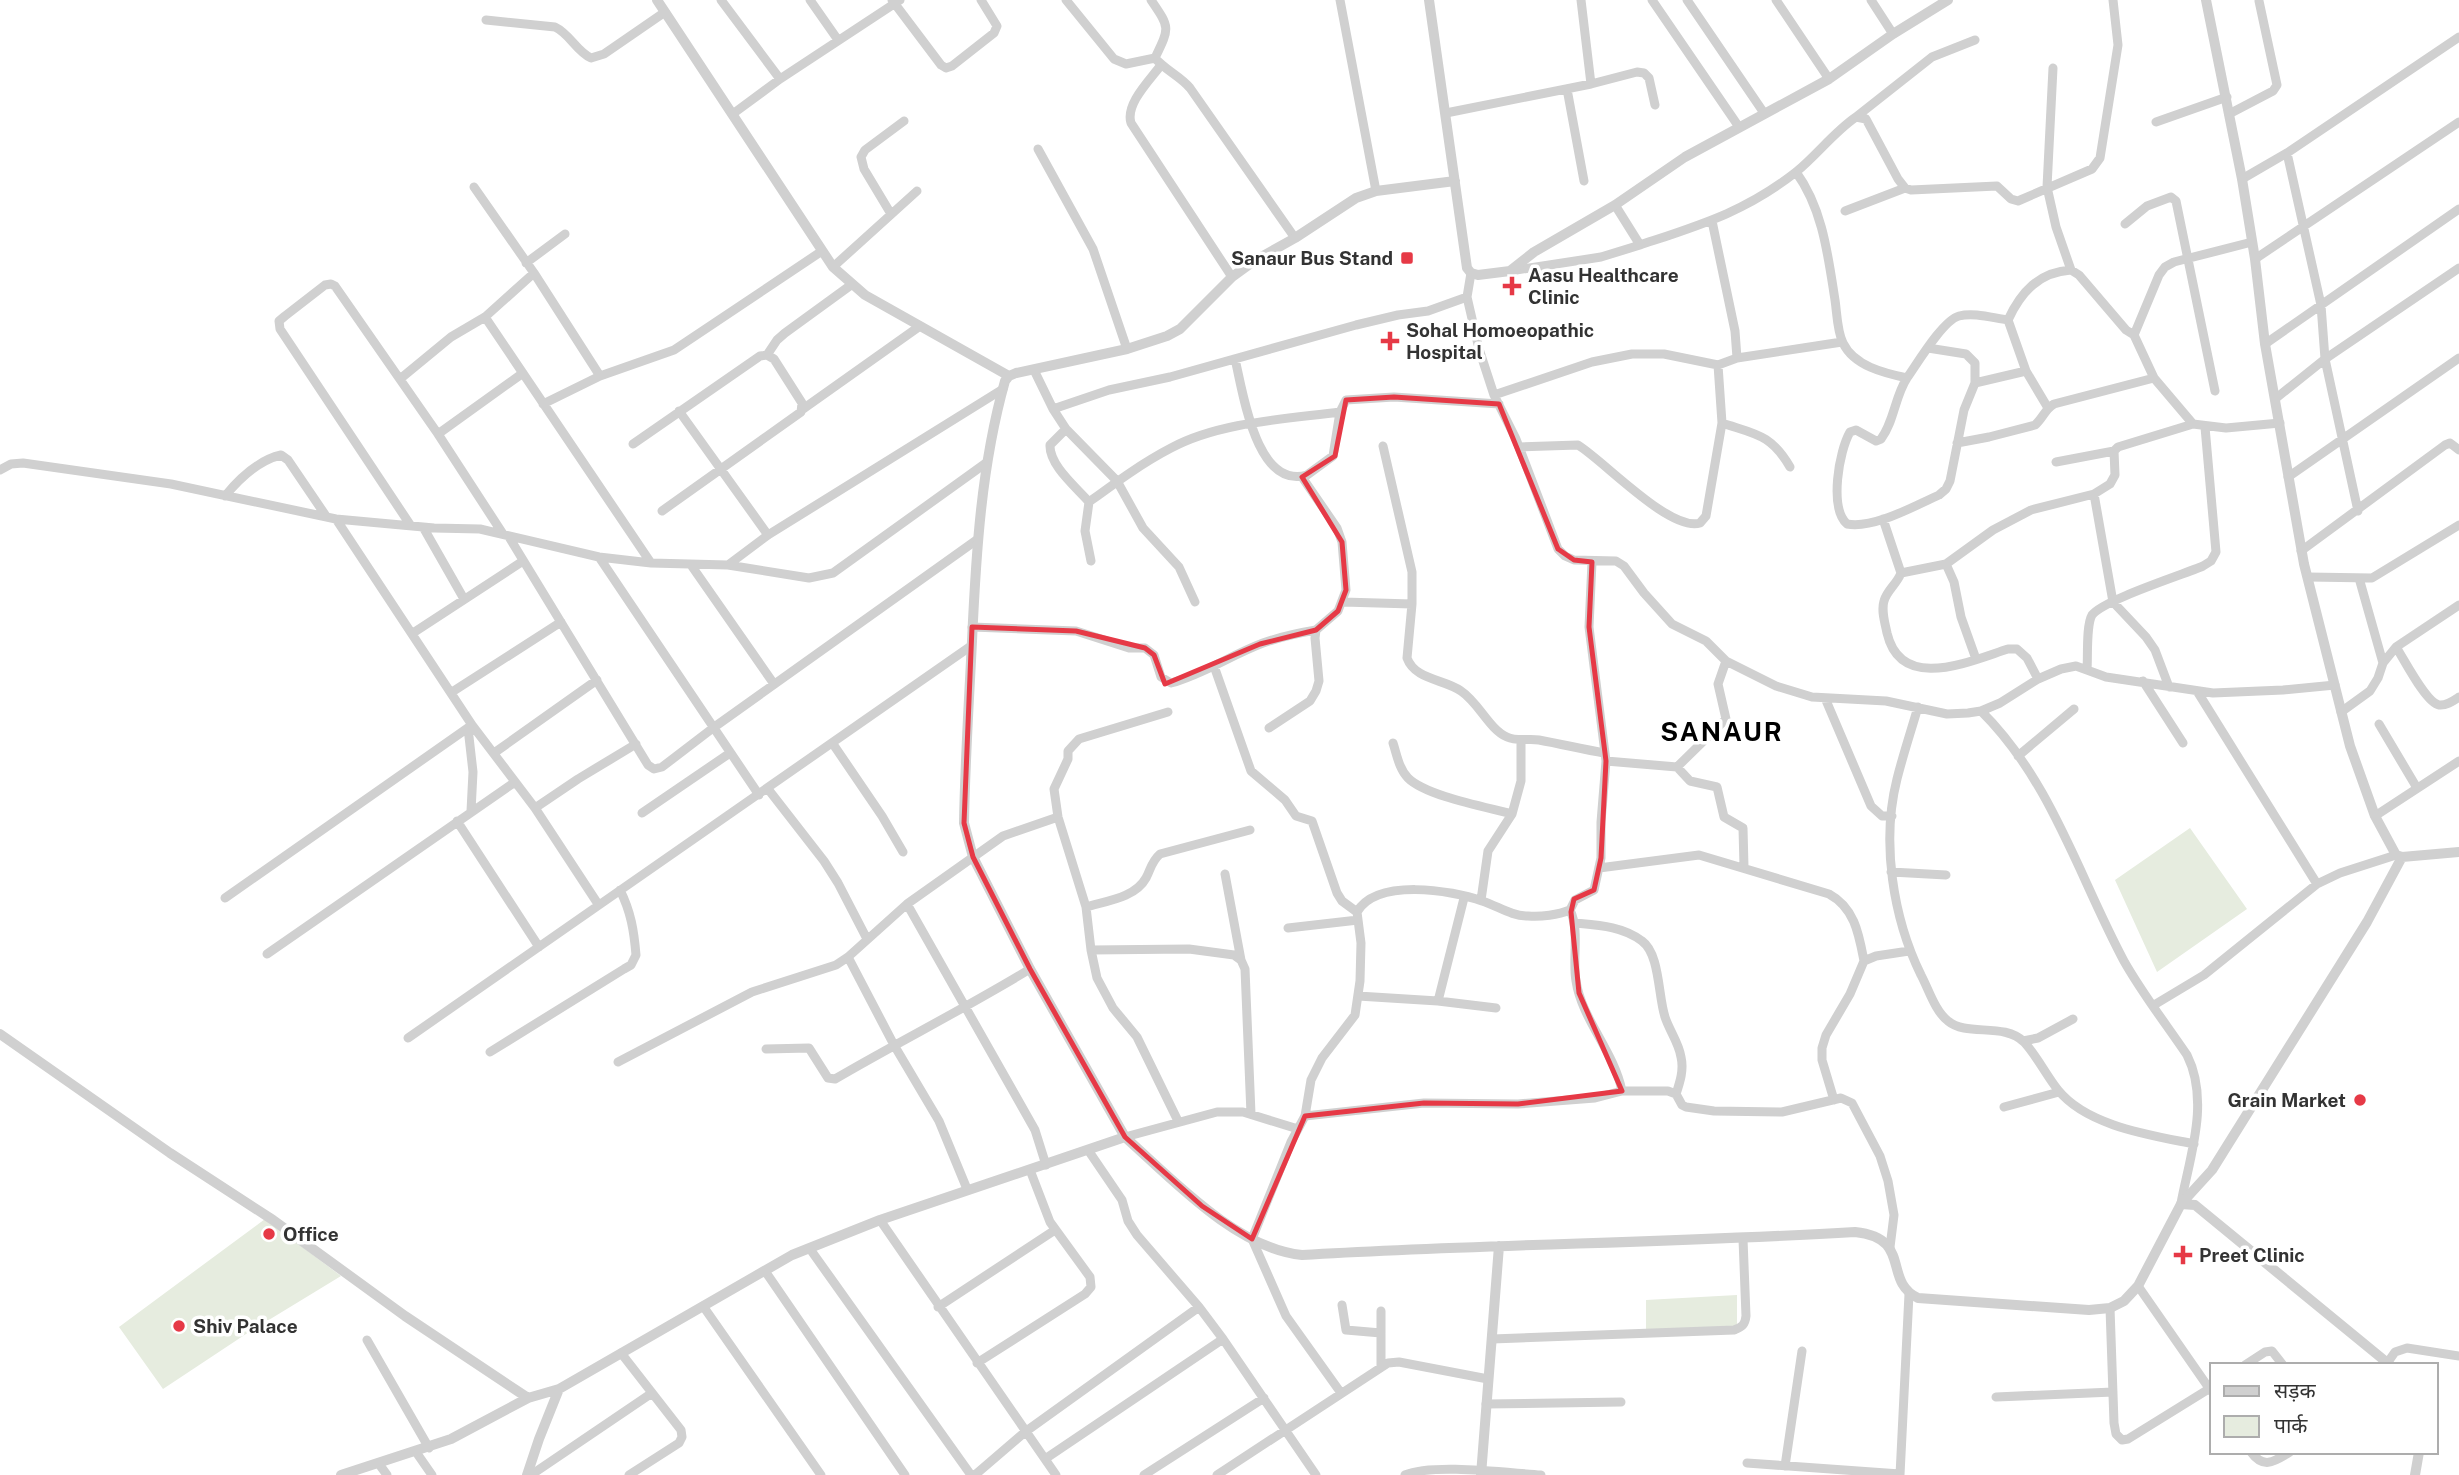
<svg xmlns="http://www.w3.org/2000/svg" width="2459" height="1475" font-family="'Public Sans','Noto Sans Devanagari',sans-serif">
<rect width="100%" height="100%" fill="#fff"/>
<path fill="#e6ecdf" d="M2190 828 2247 909 2157 972 2115 880Z
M265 1219 341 1276 246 1334 163 1389 119 1327Z
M1737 1295V1334L1646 1335V1300Z"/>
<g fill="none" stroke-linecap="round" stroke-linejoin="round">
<path stroke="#d0d0d0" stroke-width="9" d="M721 0 780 79
M810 0 838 40
M892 0 941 65 946 68 952 66 994 33 997 26 981 0
M1066 0 1114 59 1126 64 1155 58
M1151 0C1170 28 1170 27 1155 58 1165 70 1180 76 1190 88L1295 238
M1340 0 1376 191
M1581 0 1591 84
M1652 0 1739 127
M1687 0 1764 113
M1776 0 1829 79
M1871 0 1893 34
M486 20 555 27C570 34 576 51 591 58L604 54 665 12
M1161 65C1150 80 1125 104 1131 123L1232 277
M2053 68 2047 187 2056 227 2071 270
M1567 89 1584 181
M734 113 780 79 900 0
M1446 113 1591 84 1637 72 1644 73 1649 78 1655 105
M2229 114 2273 91 2277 85 2259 1
M1856 117 1932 57 1975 40
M2156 122 2227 97
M1038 149 1093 249 1127 349
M2287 153 2321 305 2325 359 2358 511
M1796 172C1823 209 1828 256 1835 300 1837 313 1837 331 1843 343 1854 366 1884 373 1907 378
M2242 179 2287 153 2459 37
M474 187 534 273 600 376
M1845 211 1905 188
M891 214 864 169 861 157 865 150 904 121
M1712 221 1735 331 1737 358
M2125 224 2147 206 2171 197 2176 201 2215 391
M2252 242 2174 262 2165 267 2159 275 2134 335 2154 378 2193 424 2226 428 2280 423
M1640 245C1700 225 1745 212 1796 172 1817 155 1834 132 1856 117L1866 119 1898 179 1905 188 1911 190 1997 186 2011 199 2018 201 2092 169 2100 158 2118 45 2113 0
M2255 259 2459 122
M526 263 565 234
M833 267 917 191
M1510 271 1601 257 1640 245 1615 205
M1471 273 1467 297 1479 349 1494 395 1516 439 1558 549 1565 556 1574 560 1616 561 1624 566 1644 593 1672 624 1706 641 1726 661 1776 686 1812 697 1886 701 1947 714 1968 713 1981 711 2000 703 2038 679 2061 669 2076 666 2106 677 2213 693 2283 690 2335 685
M485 317 651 563
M2265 344 2459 209
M1928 348 1966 354 1975 363V383L1964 410 1950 481 1946 489 1939 495C1914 506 1874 529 1847 524 1829 508 1839 451 1850 432L1856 430 1876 441 1881 439C1894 422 1895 396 1907 378 1917 364 1943 320 1959 316 1974 312 1993 318 2008 320
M767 355 777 340 785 333 851 285
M1235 359C1243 392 1256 490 1307 475L1333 456 1340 412 1346 400 1394 397 1499 404
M1034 370 1053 409 1066 429 1117 481 1143 528 1179 567 1195 602
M400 379 451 337 485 317 534 273
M1975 383 2026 371
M1494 395 1592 362 1632 354H1664L1718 365 1737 358 1842 342
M2275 399 2325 359 2459 268
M543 404 600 376 674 350 822 251
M2048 408 2026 371 2008 320C2021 292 2039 272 2071 270L2079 275 2126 330 2134 335
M803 409 920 326
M1053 409 1109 390 1170 377 1356 325 1398 315 1428 311 1467 297
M679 411 768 535
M1722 423C1755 434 1771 434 1790 467
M1066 429 1050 445C1049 465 1076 487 1089 502 1115 483 1142 463 1171 448 1219 422 1286 419 1340 412
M438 434 523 373
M1957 443 1989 437 2035 425C2043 418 2045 409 2054 404L2154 378
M633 444 760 356 767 355 774 359 802 403 801 412 662 511
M1383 446 1412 572V604L1407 658C1415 680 1444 679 1461 691 1479 703 1489 729 1507 737 1518 742 1528 738 1539 740 1561 744 1582 749 1604 753
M1519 447 1578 445C1604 461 1670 532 1700 523L1706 516 1722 423 1718 365
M2056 462 2114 451
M0 470 11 464 23 463 171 484 336 519 434 528 480 529 599 557 651 563 728 565 809 578 833 573 986 463
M2288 477 2459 358
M2094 494 2113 602 2146 637 2155 650 2169 687
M225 496C239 479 259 460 281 455L288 460 326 516
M1089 502 1085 531 1091 561
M336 519 472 725 535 808 598 904
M1883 519 1901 573C1897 584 1887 590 1884 601 1881 611 1885 623 1887 633 1901 693 1970 661 2008 649H2017L2027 658 2038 679
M411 526 280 329 279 321 285 316 325 285 331 284 335 286 438 434 503 534
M423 527 464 599
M509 537 648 765 654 769 662 767 713 728 978 539
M2301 551 2445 445 2450 443 2459 450
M599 557 759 795
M1946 564 1954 582 1961 617 1976 659
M691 565 774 684
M728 565 768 535 1003 389
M1901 573 1946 564 1993 530 2031 510 2094 494 2110 484 2115 475 2114 451 2118 447 2193 424
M2308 577 2372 578 2459 525
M1343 602 1412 604
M972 627 1076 631 1129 648H1145L1154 655 1161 677 1171 683C1204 674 1231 655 1263 643 1280 637 1298 633 1316 630
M413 633 523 561
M2396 647C2404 659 2426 703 2439 705 2446 706 2453 701 2459 697
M2383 663 2396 647 2459 605
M1214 666 1251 771 1285 800 1296 816 1312 821 1337 893 1342 901 1357 912 1361 943 1360 981 1355 1015 1322 1058 1311 1080 1305 1116 1291 1142 1252 1239 1286 1316 1341 1393
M2087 670C2088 657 2086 625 2092 615 2103 600 2182 575 2203 566L2211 561 2216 552 2205 427
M2143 681 2183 743
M2197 691 2317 884
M452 692 561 622
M1825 698 1871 806 1882 816H1892
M1918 707C1911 731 1903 755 1897 779 1881 842 1893 918 1921 975 1929 990 1935 1011 1948 1021 1967 1037 2004 1022 2024 1042 2037 1056 2046 1075 2058 1090 2087 1126 2150 1135 2194 1144
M1981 711C2051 780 2079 877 2124 961 2142 993 2166 1024 2187 1055 2210 1101 2190 1156 2181 1203
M1168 712 1079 739 1068 751V759L1054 789 1058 817 1086 907 1091 950 1097 978 1113 1008 1137 1037 1178 1121
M2341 712 2370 691 2378 678 2383 663 2359 578
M2379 724 2417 788
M468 728 473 772 471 811
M1269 728 1310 701 1316 691 1319 681 1315 638 1316 630 1338 611 1346 590 1342 542 1337 528 1302 477
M1393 743C1397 755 1399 769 1408 778 1426 796 1486 807 1512 814
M833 744 882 816 903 852
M494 753 597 680
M2018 756 2074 709
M1606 761 1677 767 1726 719 1718 684 1726 661
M1677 767 1690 781 1717 787 1724 817 1743 828 1744 867
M768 789 824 861 838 883 867 939
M535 808 578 779 636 744
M642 813 730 753
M2375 816 2459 761
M457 821 539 947
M1599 868 1699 855 1829 894C1855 908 1859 935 1864 961
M1891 872 1946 875
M1225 874 1241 960
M225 898 472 725
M1481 900 1488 851 1512 814 1521 781V740
M907 904 1035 1130 1046 1165
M1086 907C1106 901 1135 898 1146 878 1151 869 1151 862 1160 854L1250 830
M1570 910C1580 931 1572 958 1576 981 1582 1020 1614 1051 1622 1091
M1357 912C1377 878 1451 890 1482 901 1498 906 1511 916 1528 916 1541 917 1558 915 1570 910L1575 900 1594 890 1601 858V822L1606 761 1589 627 1592 562
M1575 923C1597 925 1623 926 1642 941 1660 954 1658 996 1665 1017 1669 1030 1679 1043 1681 1057 1684 1070 1680 1082 1676 1094
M1288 928 1358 920
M1091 950 1189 949 1234 955 1241 960 1245 969 1251 1114
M267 954 515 782
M848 957 894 1045 939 1121 967 1189
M1358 996 1438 1001 1496 1008
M1438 1001 1464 898
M2154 1005 2204 975 2317 884 2340 873 2396 855
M408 1038 971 646
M2023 1041 2038 1038 2073 1019
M766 1049 809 1048 828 1078 835 1079C900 1041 966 1008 1030 969
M490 1052 624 969 631 965 636 955C634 931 631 912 620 890
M618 1062 752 992 836 965 848 957 907 904 1003 836 1058 817
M1834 1100 1822 1060V1048L1826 1035 1850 994 1864 961 1876 956 1909 951
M2004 1107 2059 1092
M1305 1116 1424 1103 1518 1104 1595 1098 1622 1091H1668L1676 1094 1682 1105 1686 1107 1714 1111 1782 1112 1841 1098 1852 1103 1880 1156 1888 1181 1894 1215 1890 1247
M1125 1137 1217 1112H1243L1298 1129
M1088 1150 1122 1200 1128 1221 1137 1235 1199 1307 1223 1339 1316 1475
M880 1220 1056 1475
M810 1249 971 1475
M765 1271 905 1475
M2138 1286 2211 1391
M1342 1305 1346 1330 1381 1333
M703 1306 821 1475
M938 1307 1055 1230
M2110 1308 2114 1423 2116 1434 2122 1440 2128 1439 2212 1387
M1492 1339 1734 1330C1742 1327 1745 1325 1746 1316L1743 1239
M367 1340 429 1448
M621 1353 681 1430 682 1437 679 1443 629 1475
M2388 1362 2395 1352 2407 1348 2459 1356
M977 1363 1085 1294 1091 1287 1090 1277 1050 1222 1030 1170
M2245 1365 2265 1352 2272 1351 2283 1365
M1381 1367V1311
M1996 1397 2113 1392
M1486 1404 1621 1402
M416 1452 432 1475
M2251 1452C2264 1470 2275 1461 2290 1452
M1045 1459 1223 1339
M1747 1463 1900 1474
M379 1464 387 1475
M1785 1466 1802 1351
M531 1475 652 1393
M975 1475 1025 1432 1199 1307
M1144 1475 1264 1398
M1217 1475 1388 1363 1399 1362 1488 1379
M1405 1475C1433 1463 1508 1473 1541 1475
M1900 1475 1909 1294"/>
<path stroke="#d0d0d0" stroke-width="10" d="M657 0 833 267 865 295 1009 376
M1429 0 1467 268 1471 273 1478 275 1510 271 1534 252 1615 205 1685 157 1829 79 1893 34 1948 0
M2206 0 2242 179 2255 259 2265 344 2304 564 2350 746 2375 816 2396 855 2402 857 2459 852
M0 1034 170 1153 273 1220 405 1316 528 1398 559 1389 792 1255 880 1220 1125 1137 1030 969 973 857 964 823C965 762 969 702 972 641 976 554 981 466 1005 381L1009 376 1016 373 1127 349 1167 336 1180 329 1232 277 1254 261 1295 238 1356 198 1376 191 1455 181
M1125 1137C1172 1179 1237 1249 1302 1255 1486 1244 1671 1243 1855 1232 1913 1238 1882 1281 1918 1298L2089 1310 2110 1308 2124 1301 2138 1286 2181 1204 2212 1170 2367 922 2402 857
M2181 1204 2195 1205 2390 1365
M341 1475 451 1439 528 1398
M527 1475 539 1439 559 1389
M1481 1475 1499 1246
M2415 1475 2419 1452"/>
</g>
<path fill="none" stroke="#e63946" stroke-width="5" stroke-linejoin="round" d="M1394 397 1499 404 1558 549 1574 560 1592 562 1589 627 1606 761 1601 858 1594 890 1574 899 1571 912 1579 993 1622 1091 1518 1104 1424 1103 1305 1116 1252 1239 1202 1206 1125 1137 1030 969 973 857 964 823 972 627 1076 631 1145 648 1154 655 1165 684 1260 644 1316 630 1338 611 1346 590 1342 542 1302 477 1335 456 1346 400Z"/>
<g fill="#e63946" stroke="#fff" stroke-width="2.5">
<rect x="1400" y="251" width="14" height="14" rx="3.5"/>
<path d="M1508.5 275.5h7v7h7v7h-7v7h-7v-7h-7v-7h7z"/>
<path d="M1386.5 330.5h7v7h7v7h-7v7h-7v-7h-7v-7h7z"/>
<circle cx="2360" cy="1100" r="7"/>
<circle cx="269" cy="1234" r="7"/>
<path d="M2179.5 1244.5h7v7h7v7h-7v7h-7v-7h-7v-7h7z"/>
<circle cx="179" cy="1326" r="7"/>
</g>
<g text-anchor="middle" stroke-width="7" stroke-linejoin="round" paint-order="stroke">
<g font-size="19" font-weight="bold" fill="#333" stroke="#fff" text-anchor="start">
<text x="1393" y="265" text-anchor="end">Sanaur Bus Stand</text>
<text x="1528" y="282">Aasu Healthcare<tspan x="1528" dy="22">Clinic</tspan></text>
<text x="1406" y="337">Sohal Homoeopathic<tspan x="1406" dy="22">Hospital</tspan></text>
<text x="2346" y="1107" text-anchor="end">Grain Market</text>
<text x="283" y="1241">Office</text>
<text x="2199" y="1262">Preet Clinic</text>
<text x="193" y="1333">Shiv Palace</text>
</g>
<g font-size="26" font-weight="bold" letter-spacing="2" fill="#000" stroke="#fff">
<text x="1722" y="741">SANAUR</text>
</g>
</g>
<rect x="2210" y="1363" width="228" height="91" fill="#ffffff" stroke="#adadad" stroke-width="2"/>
<rect x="2224" y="1386" width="35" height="10" fill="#d0d0d0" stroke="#adadad" stroke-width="2"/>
<text x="2274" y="1398" font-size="21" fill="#333333">सड़क</text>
<rect x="2224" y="1416" width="35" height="21" fill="#e6ecdf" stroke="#adadad" stroke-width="2"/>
<text x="2274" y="1433" font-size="21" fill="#333333">पार्क</text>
</svg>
